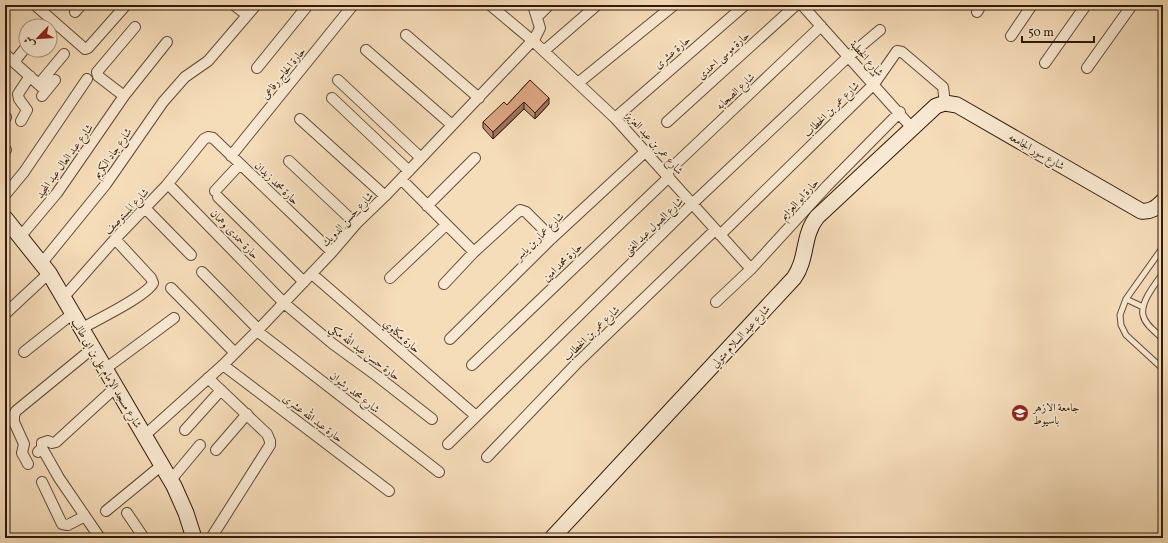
<svg xmlns="http://www.w3.org/2000/svg" width="1168" height="543" font-family="Vollkorn,Amiri,serif">
<rect width="100%" height="100%" fill="#f6ddba"/>
<filter id="stains"><feTurbulence type="fractalNoise" baseFrequency=".005" numOctaves="4"/><feColorMatrix values="0 0 0 0 .2 0 0 0 0 .09 0 0 0 0 .02 0 0 0 .5 -.17"/></filter>
<radialGradient id="worn" r=".72"><stop offset=".6" stop-color="#630" stop-opacity="0"/><stop offset="1" stop-color="#630" stop-opacity=".3"/></radialGradient>
<g fill="none" stroke-linecap="round" stroke-linejoin="round">
<g stroke="#624b37" stroke-width="7">
<path id="lane" d="M1163 247 1126 299 1120 315 1121 325 1126 335 1163 369
M1163 273C1156 283 1140 302 1143 315 1145 325 1156 332 1163 339
M1126 299 1143 307"/>
</g>
<g stroke="#624b37" stroke-width="12">
<path id="street" d="M35 5 85 49 88 48 126 5
M234 5 247 15
M490 5 533 41 615 118 751 269
M802 5 912 128
M75 12 81 5
M977 12 981 5
M537 17 549 5
M406 35 479 98
M1011 36 1032 5
M366 50 452 125
M544 51 597 5
M5 54 46 91
M14 62 26 47
M1045 63 1086 5
M257 68 308 5
M1087 68 1132 5
M338 80 421 158
M578 83 674 5
M39 84 64 54
M42 96 55 80
M124 96 98 76 97 72 135 27
M332 98 409 171
M615 118 745 5
M5 119 6 117
M300 119 385 196
M21 121 27 110 19 99 18 94 30 76
M667 122 796 5
M5 149 6 150
M231 156 353 5
M289 161 356 224
M666 173 821 26
M401 179 474 252
M168 184 284 303 333 344 377 376 432 419
M215 191 240 164
M5 195 24 172 87 79
M218 197 304 282
M427 206 475 158
M145 208 191 255
M720 235 874 84 897 51 902 52 943 87 945 103
M20 237 57 193 124 96 167 42
M41 264 106 184 163 102 185 77 208 61 256 5
M202 272 258 329
M312 274 476 416
M390 278 446 225
M444 284 474 252 520 210 526 212 552 238
M171 288 234 352
M63 298 115 239 166 186 204 139 208 137 213 138 332 252
M716 302 751 269 827 186 900 112
M5 314 49 273
M81 329C96 320 147 296 153 283L151 278 115 239
M257 331 439 472
M450 339 552 238 646 151
M24 352 72 314
M223 365 389 491
M472 365 669 177
M105 369 174 318
M208 378 267 434 270 441V445L211 538
M185 430 221 390
M144 436 223 365 257 331 332 252 356 224 385 196 535 38 540 28 533 5
M448 444 692 204 849 56 880 30
M42 448 59 478 100 538
M216 450 247 414
M38 452 42 448V443L48 441 52 443 56 442 116 387
M487 457 576 364 715 230
M28 464 22 453 24 444 14 422V415L16 411 93 348
M170 481 200 445
M42 482 62 524 68 525 85 516
M106 511 162 465
M127 513 144 538"/>
</g>
<g stroke="#311a0b" stroke-width="17">
<path id="secondary" d="M5 218 49 273 174 486 186 513 194 538
M552 538 794 278C808 258 802 236 817 217L936 106 945 103 957 105 1141 211C1151 212 1156 208 1163 201"/>
</g>
<use href="#lane" stroke="#f9e9d2" stroke-width="5"/>
<use href="#street" stroke="#f9e9d2" stroke-width="10"/>
<use href="#secondary" stroke="#f9e9d2" stroke-width="15"/>
</g>
<path fill="#be8e71" stroke="#311a0b" d="M530 80 549 104 535 119 524 109 493 139 483 128V122L507 105Z"/>
<path fill="#9b745c" stroke="#311a0b" d="M549 98V104L535 119V113Z
M524 102V109L493 139V132Z"/>
<path fill="#dda583" stroke="#311a0b" d="M530 80 549 98 535 113 524 102 493 132 483 122 504 102 507 105Z"/>
<defs>
<g id="university-disc" transform="scale(0.9)"><circle r="9.5" fill="#8f2418" stroke="#f9e9d2"/><path d="M0-5L7-2L0 1L-7-2ZM-4 1L0 2.5L4 1V4Q0 6-4 4Z" fill="#fff"/></g>
</defs>
<g fill-rule="evenodd">
<use href="#university-disc" x="1020" y="413"/>
</g>
<g text-anchor="middle" stroke-width="3.5" stroke-linejoin="round" paint-order="stroke">
<g font-size="11" fill="#311a0b" stroke="#f9e9d2">
<text transform="translate(672 52) rotate(-41)" y="4">حارة عشرى</text>
<text transform="translate(723 55) rotate(-42)" y="4">حارة موسى احمدى</text>
<text transform="translate(867 58) rotate(48)" y="4">شارع الخطبة</text>
<text transform="translate(283 73) rotate(-51)" y="4">حارة الحاج رفاعى</text>
<text transform="translate(735 91) rotate(-43)" y="4">شارع الصحابه</text>
<text transform="translate(831 109) rotate(-45)" y="4">شارع عمر بن الخطاب</text>
<text transform="translate(655 143) rotate(48)" y="4">شارع عمر بن عبد العزيز</text>
<text transform="translate(1037 151) rotate(30)" y="4">شارع سور الجامعه</text>
<text transform="translate(112 153) rotate(-55)" y="4">شارع جاد الكريم</text>
<text transform="translate(64 161) rotate(-54)" y="4">شارع عبد العال عبد المجيد</text>
<text transform="translate(277 183) rotate(44)" y="4">حارة محمد زيدان</text>
<text transform="translate(799 199) rotate(-48)" y="4">حارة ابو العزايم</text>
<text transform="translate(126 211) rotate(-46)" y="4">شارع المستوصف</text>
<text transform="translate(347 219) rotate(-47)" y="4">شارع حسن الدويك</text>
<text transform="translate(653 226) rotate(-44)" y="4">شارع الصول عبد الغنى</text>
<text transform="translate(235 234) rotate(46)" y="4">حارة حمدى وهمان</text>
<text transform="translate(539 236) rotate(-44)" y="4">شارع عمار بن ياسر</text>
<text transform="translate(562 262) rotate(-44)" y="4">حارة محمد امين</text>
<text transform="translate(591 333) rotate(-44)" y="4">شارع عمر بن الخطاب</text>
<text transform="translate(402 336) rotate(41)" y="4">حارة مكاوي</text>
<text transform="translate(740 336) rotate(-47)" y="4">شارع عبد السلام متولي</text>
<text transform="translate(365 352) rotate(37)" y="4">حارة حسن عبد الله مكي</text>
<text transform="translate(107 373) rotate(59)" y="4">شارع مسجد الإمام على بن ابى طالب</text>
<text transform="translate(355 392) rotate(38)" y="4">شارع محمد رشوان</text>
<text transform="translate(313 418) rotate(37)" y="4">حارة عبد الله عشرى</text>
</g>
<g font-size="11" fill="#311a0b" stroke="#f9e9d2" text-anchor="start">
<text x="1033" y="411">جامعة الازهر<tspan x="1033" dy="13">باسيوط</tspan></text>
</g>
</g>
<rect width="1168" height="543" fill="none" stroke="#f6ddba" stroke-width="20"/>
<rect x="6" y="6" width="1156" height="531" fill="none" stroke="#311a0b" stroke-width="2"/>
<rect x="10" y="10" width="1148" height="523" fill="none" stroke="#311a0b"/>
<g transform="translate(38 38) rotate(245)"><circle r="19" fill="#f9e9d2" stroke="#a99682"/>
<path d="M0-3L7 15L0 10L-7 15Z" fill="#8f2418"/>
<text y="-6" font-size="11" font-weight="bold" text-anchor="middle" fill="#311a0b">ش</text>
</g>
<path d="M1022 36v6h72v-6" fill="none" stroke="#311a0b" stroke-width="2"/>
<text x="1028" y="36" font-size="12" fill="#311a0b" stroke="#f9e9d2" stroke-width="3" paint-order="stroke">50 m</text>
<rect width="100%" height="100%" filter="url(#stains)"/>
<rect width="100%" height="100%" fill="url(#worn)"/>
</svg>
